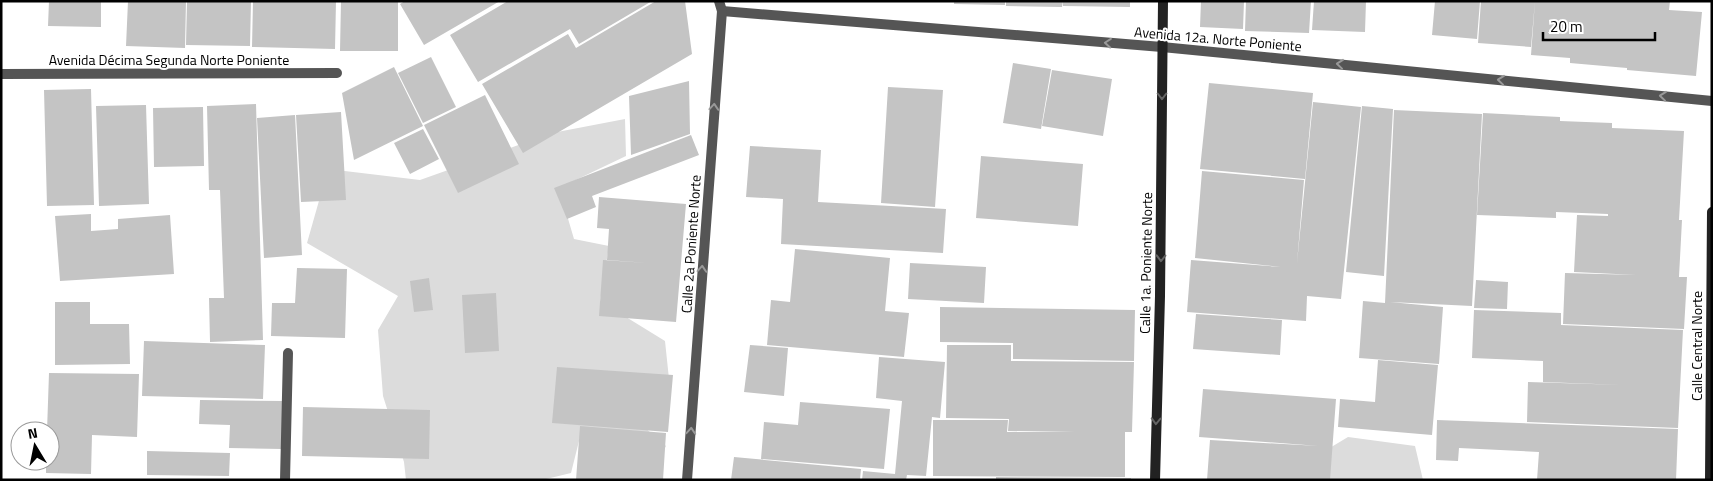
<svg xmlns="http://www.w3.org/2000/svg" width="1713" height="481" font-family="'Titillium Web',sans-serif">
<rect width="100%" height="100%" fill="#fff"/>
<path fill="#dcdcdc" d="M625 119 626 156 559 188 574 239 609 246 600 301 665 341 669 379 591 381 666 446 646 480 582 429 571 473 542 480H406L404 462 383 396 378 330 398 296 307 243 328 169 420 180 552 133Z
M1348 437 1415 446 1423 480H1303L1318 455Z"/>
<path fill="#c4c4c4" d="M49 1H101V27L48 26Z
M128 1H186L185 48 126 46Z
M187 1H251L250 46 186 45Z
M253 1H336L335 49 252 47Z
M341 1H398V51H340Z
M405 1H500L424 45 400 4Z
M508 1H652L579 44 570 29 478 82 450 35Z
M656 1H685L692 54 523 153 482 84 568 34 576 48Z
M954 1H1005V5L954 4Z
M1006 1H1063L1062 7 1006 6Z
M1063 1H1130V7L1063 6Z
M1201 1H1244L1243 29 1200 27Z
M1246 1H1311L1309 33 1245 31Z
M1314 1H1366L1365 32 1312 30Z
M1435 1H1480L1477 39 1432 35Z
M1481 1H1535L1531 47 1478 43Z
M1535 1H1670L1669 10 1702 12 1696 76 1627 70V68L1570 63V58L1531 55Z
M431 57 456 107 423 123 398 73Z
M1013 63 1051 69 1041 129 1003 123Z
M394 67 423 126 354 160 342 93Z
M1052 70 1112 79 1103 136 1042 126Z
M689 81 690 134 631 155 629 96Z
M1209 83 1313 93 1305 179 1200 169Z
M888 87 943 90 935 207 881 203Z
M91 89 94 205 47 206 44 90Z
M485 95 519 164 458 193 424 125Z
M1313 102 1361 107 1341 299 1307 296 1306 321 1187 312 1191 260 1281 267 1195 258 1202 171 1304 180 1297 263Z
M256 104 263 340 210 342 209 298H224L220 190H209L207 106Z
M146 105 149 204 99 206 96 106Z
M1362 106 1393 109 1384 276 1346 272Z
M203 107 204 166 154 167 153 108Z
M1394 110 1482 114 1472 306 1390 302 1443 307 1439 364 1359 358 1363 301 1385 303Z
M341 112 346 200 301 202 296 115Z
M1483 113 1560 117V121L1612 123V128L1684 131 1679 220H1682L1679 277H1687L1684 329 1563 324 1565 273 1637 275 1574 272 1577 215 1608 216V214L1556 212V218L1477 215Z
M295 115 302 255 264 258 257 118Z
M423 129 439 159 410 174 394 143Z
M691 135 699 155 592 196 596 207 567 219 554 188Z
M750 146 821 150 818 202 946 209 943 253 781 244 783 199 746 197Z
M981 156 1083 164 1078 226 976 218Z
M599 197 686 204 676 322 599 316 603 260 648 263 607 260 609 229 597 228Z
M91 214V231L118 229V219L170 215 174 274 60 281 55 216Z
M795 249 890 258 885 311 909 313 904 357 767 345 771 300 790 302Z
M910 263 986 267 984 303 908 299Z
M297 268 347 269 345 338 271 336 272 303H295Z
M429 278 433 310 414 312 410 281Z
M1476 280 1508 282 1507 309 1474 308Z
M496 293 499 351 465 353 462 295Z
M55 302H90V324H129L130 364 55 365Z
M940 307 1135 310 1134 361 1013 359V343L940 342Z
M1474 310 1561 313V325L1683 330 1678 428 1527 422 1528 382 1623 385 1543 382V361L1472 358Z
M1196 314 1282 320 1280 355 1193 349Z
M144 341 265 345 263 399 142 396Z
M750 345 788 348 784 396 744 392Z
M947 345H1011V361L1134 362 1132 432H1125V477L933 476V420H1008L1007 432H1075L1008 431 1009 419 946 418Z
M879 357 945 362 940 418 932 417 926 476 907 475 906 480H862L863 471 895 474 902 401 876 398Z
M1378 360 1438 365 1432 435 1338 427 1340 399 1375 402Z
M557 367 673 375 668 432 552 423Z
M49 373 139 374 137 437 92 435 91 474 46 473V461H50V431H47Z
M1203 389 1336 399 1330 480H1207L1210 440 1319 446 1199 437Z
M200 400 283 401 282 449 229 448 230 425 199 424Z
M800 402 890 409 884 469 761 459 764 422 798 425Z
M303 407 430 410 429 459 302 456Z
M1437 420 1678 429 1676 480H1537L1539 452 1459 448 1458 461 1436 460Z
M580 426 666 433 663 480H576Z
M147 451 230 453 229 476 147 475Z
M734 457 861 469 860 480H731Z
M996 477 1131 478V480H996Z"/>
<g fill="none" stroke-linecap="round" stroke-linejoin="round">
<path stroke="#555" stroke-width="10" d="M722 11 1162 47 1712 101
M1 74 337 73
M285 480 288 353"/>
<path stroke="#555" stroke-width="10" d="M687 480 722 11 719 1"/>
<path stroke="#222" stroke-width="10" d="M1155 480 1160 296 1163 1
M1710 480 1712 212"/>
</g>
<defs><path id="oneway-chevron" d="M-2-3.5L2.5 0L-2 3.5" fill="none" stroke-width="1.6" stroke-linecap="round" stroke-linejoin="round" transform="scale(1.25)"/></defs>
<g stroke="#999">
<use href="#oneway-chevron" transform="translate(1108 43) rotate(-175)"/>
<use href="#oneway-chevron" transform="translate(1340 64) rotate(-174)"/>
<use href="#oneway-chevron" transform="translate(1501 80) rotate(-174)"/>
<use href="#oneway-chevron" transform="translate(1663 96) rotate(-174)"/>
<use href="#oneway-chevron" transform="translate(714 107) rotate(-86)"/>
<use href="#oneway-chevron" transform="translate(702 269) rotate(-86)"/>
<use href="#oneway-chevron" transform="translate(691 431) rotate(-86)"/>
</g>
<g stroke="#646464">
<use href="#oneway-chevron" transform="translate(1162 96) rotate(90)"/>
<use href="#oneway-chevron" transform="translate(1161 258) rotate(91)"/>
<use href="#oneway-chevron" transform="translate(1156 421) rotate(92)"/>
</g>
<g text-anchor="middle" stroke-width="4" stroke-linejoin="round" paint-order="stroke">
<g font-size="14" fill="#000" stroke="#fff">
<text transform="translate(1218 39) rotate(5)" y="5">Avenida 12a. Norte Poniente</text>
<text x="169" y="65">Avenida Décima Segunda Norte Poniente</text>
<text transform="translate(691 244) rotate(-86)" y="5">Calle 2a Poniente Norte</text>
<text transform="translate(1146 263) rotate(-89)" y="5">Calle 1a. Poniente Norte</text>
<text transform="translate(1697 346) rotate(-90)" y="5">Calle Central Norte</text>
</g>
</g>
<rect width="1713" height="481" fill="none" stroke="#000000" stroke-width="5"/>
<g transform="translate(35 446) rotate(350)"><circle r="24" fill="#ffffff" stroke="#999999"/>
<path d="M0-4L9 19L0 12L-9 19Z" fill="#000000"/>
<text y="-8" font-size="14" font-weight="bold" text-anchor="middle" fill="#000000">N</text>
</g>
<path d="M1543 32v8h112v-8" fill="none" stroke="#000000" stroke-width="2.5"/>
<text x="1550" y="32" font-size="15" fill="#000000" stroke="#ffffff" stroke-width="4" paint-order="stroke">20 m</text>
</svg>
